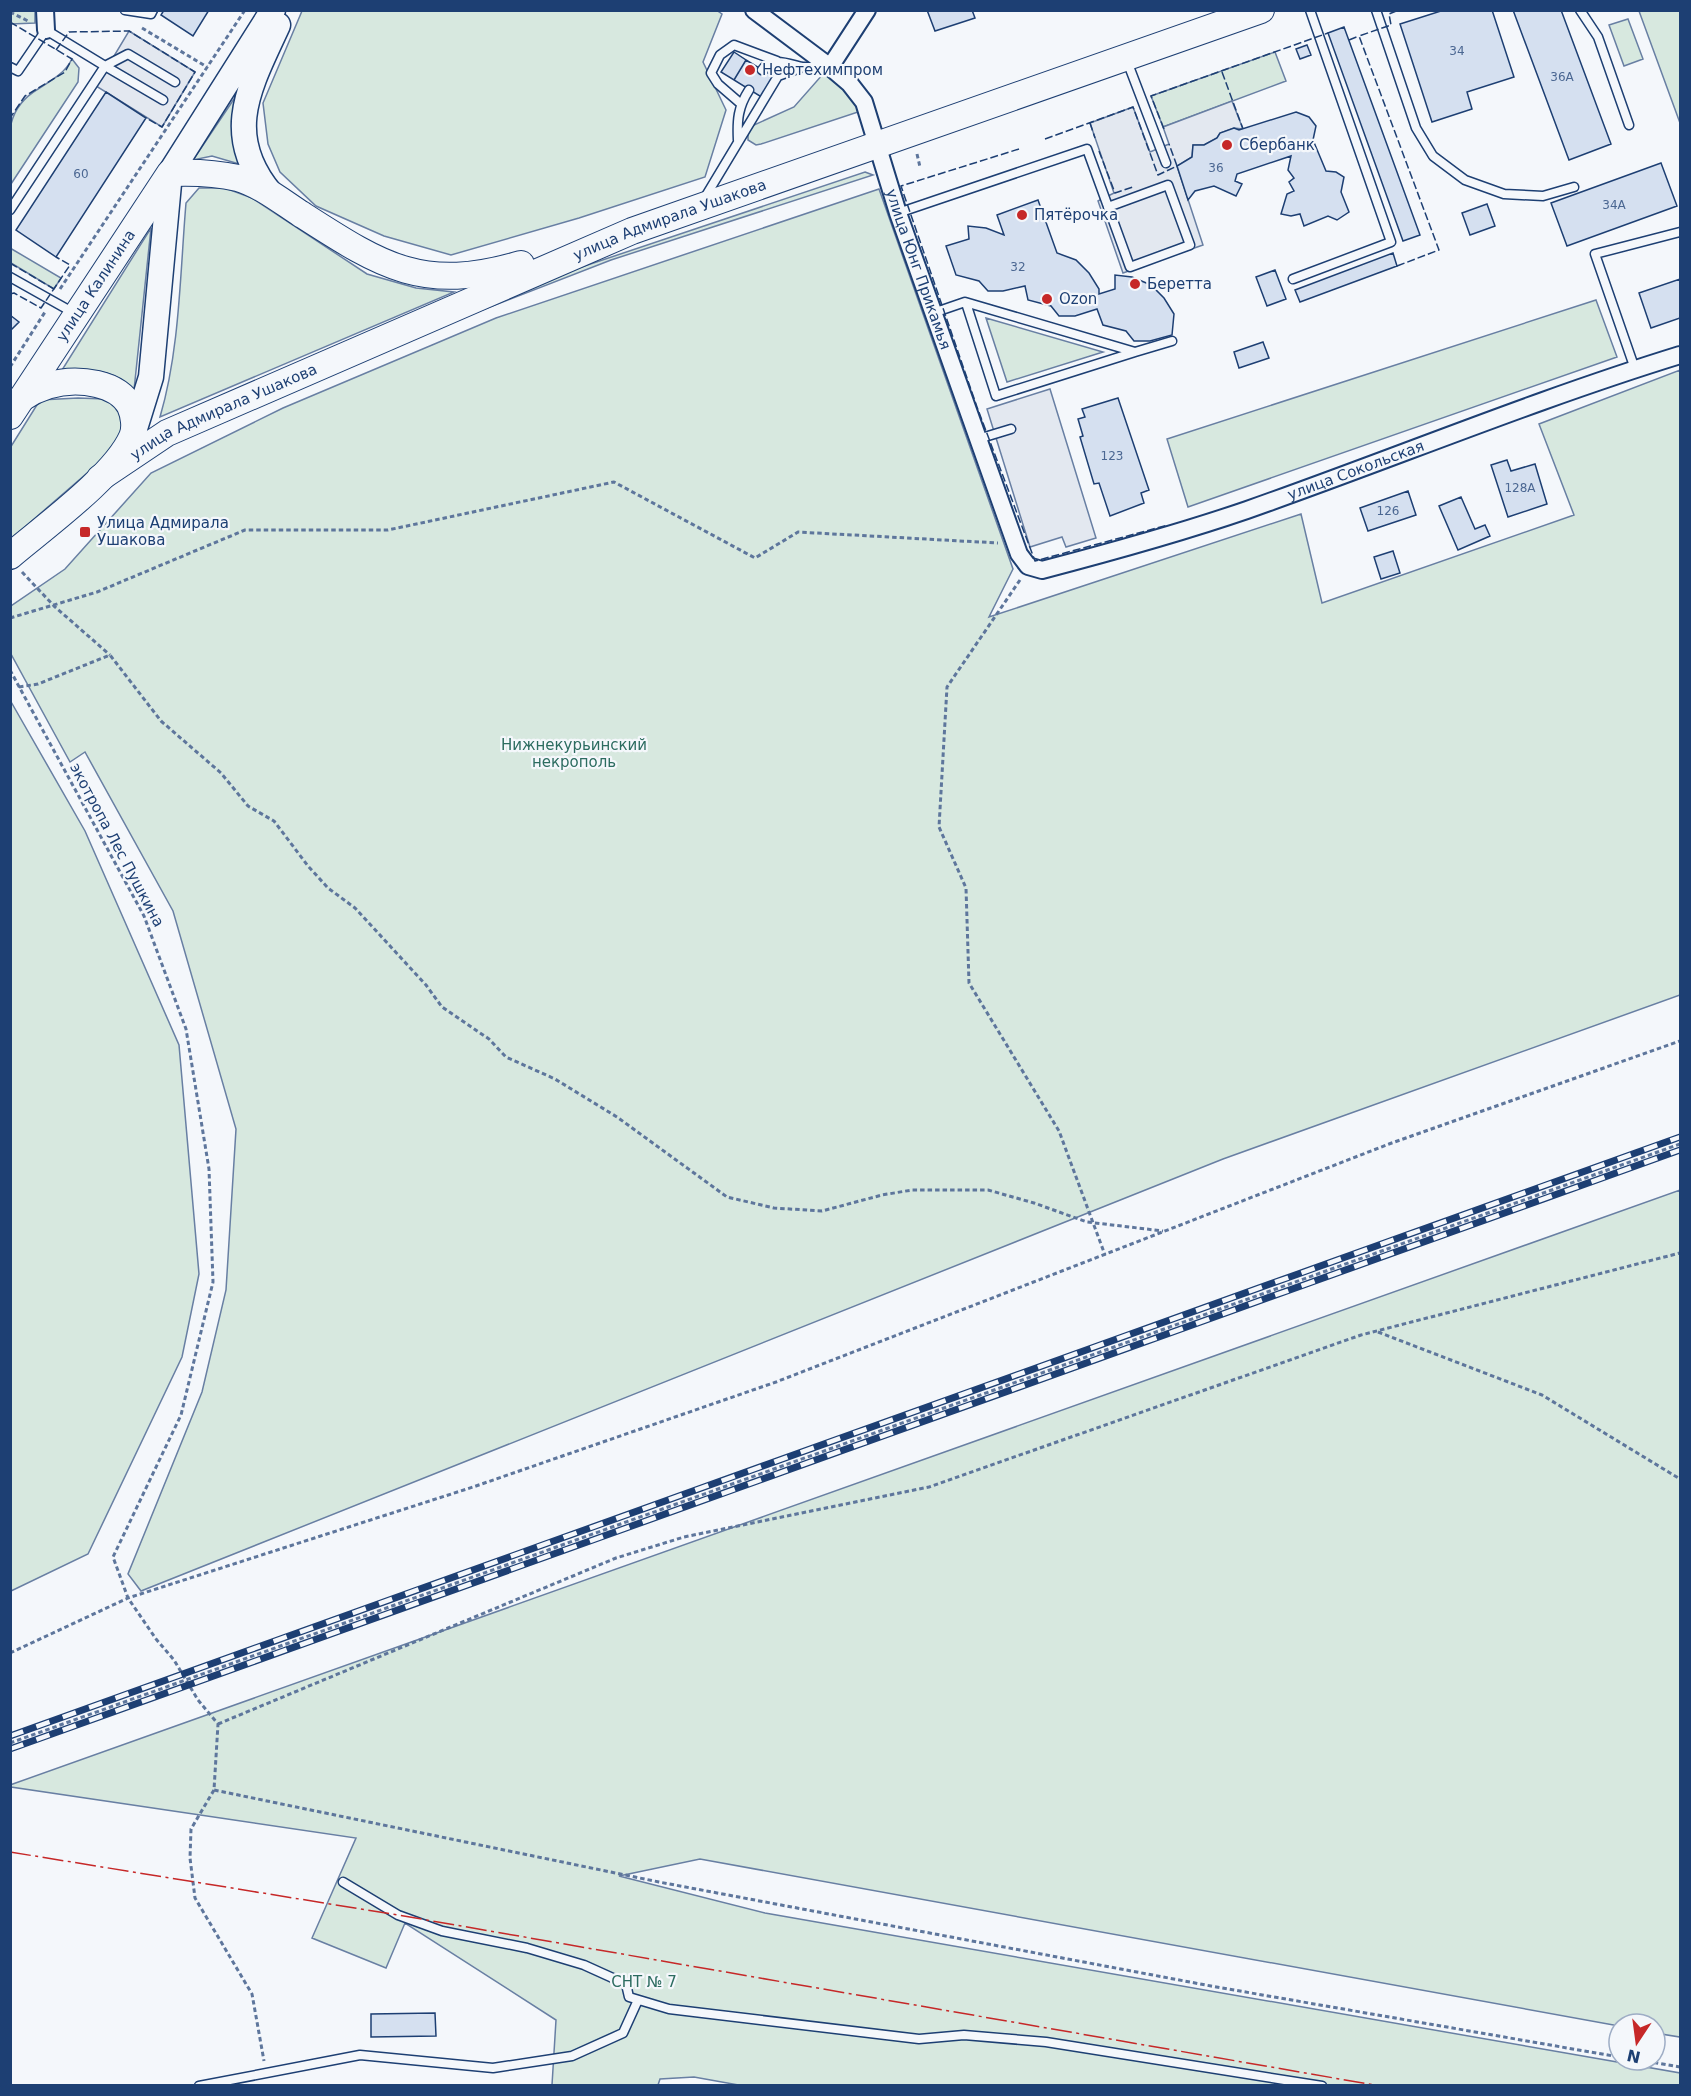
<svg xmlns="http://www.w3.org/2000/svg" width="1691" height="2096" font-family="'DejaVu Sans',sans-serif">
<rect width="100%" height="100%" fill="#f4f7fb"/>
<path fill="#d7e8df" stroke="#687fa3" stroke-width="1.5" d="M716 10 722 14 703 62 726 110 705 177 579 218 451 255 384 236 316 206 280 172 268 144 263 103 302 11Z
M10 11H35V23L11 24Z
M1639 11H1680V123Z
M1628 19 1643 59 1624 66 1609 25Z
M1275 52 1286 81 1163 127 1151 96Z
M72 59 79 68 78 82 11 184C10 145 0 112 38 89 52 80 64 74 72 59Z
M823 74C837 78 855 97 858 112L761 144 756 145 748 140V132L754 125 794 107Z
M236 96C230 126 233 139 246 166L212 156 193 160Z
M865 172 873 175 611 260 392 345 516 289Z
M199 188H225L252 198 367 274 416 288 454 292 160 417C180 349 180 273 186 203Z
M879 189 1013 569 989 617 1301 514 1322 603 1574 515 1539 424 1680 370V995L1223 1159 141 1591 128 1574 202 1392 226 1290 236 1129 173 911 85 752 70 762 11 654V606L65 569 151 473 283 408 496 318Z
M151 228 134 390C112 367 92 371 62 370Z
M10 248 61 278 54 289 11 263Z
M1596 300 1617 357 1188 507 1167 439Z
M986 318 1103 352 1007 382Z
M78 398 105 399 124 408 121 436 101 461 11 539 10 448 40 400Z
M10 700 85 831 179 1045 199 1274 182 1357 88 1554 11 1591Z
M1680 1190V2037L1655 2033V2024L1619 2026 700 1859 619 1876 765 1913 1680 2073V2085L744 2086 694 2077 660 2079 658 2085H552L556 2020 405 1923 386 1968 312 1938 356 1838 11 1787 10 1785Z"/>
<path fill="#e3e8f0" stroke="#687fa3" stroke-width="1.5" d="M129 31 195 72 162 127 96 86Z
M1232 101 1243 129 1234 128 1220 133 1217 138 1204 145H1193L1192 157 1177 166 1203 245 1123 273 1098 201 1114 193 1090 123 1133 107 1150 152 1169 144 1163 127Z
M1050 389 1096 538 1066 547 1062 537 1030 547 987 409Z"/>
<path fill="#d5e0f0" stroke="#1d3f73" stroke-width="1.5" d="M164 10H209L193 36 161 15Z
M927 10H972L975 18 935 31Z
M1444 10H1492L1514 77 1467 92 1472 109 1432 122 1400 24Z
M1513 10H1561L1611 144 1569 160Z
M1344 27 1420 235 1403 241 1328 33Z
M1307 45 1311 55 1300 59 1296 49Z
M734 52 746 60 734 80 721 72Z
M746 60 776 78 763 98 734 80Z
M106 92 146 118 56 257 16 230Z
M1296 112 1309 117 1316 126 1313 140 1326 171 1336 172 1344 177 1341 192 1349 212 1337 220 1328 216 1304 226 1300 214 1291 216 1281 214 1287 194 1294 191 1289 182 1294 178 1288 170 1291 156 1237 174 1235 181 1242 184 1236 196 1214 186 1195 191 1188 200 1177 166 1192 157 1193 145H1204L1217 138 1220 133 1234 128 1239 130Z
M1661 163 1677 206 1567 246 1551 203Z
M1038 200 1057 253 1076 260 1089 273 1099 289V294L1115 289V275L1132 277 1151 285 1164 298 1174 314 1172 335 1150 341H1134L1126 331 1103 325 1097 309 1075 316H1059L1051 306 1028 300 1025 286 1003 291H988L979 281 956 275 946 246 969 239 968 226 986 228 1004 235 997 215Z
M1487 204 1495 226 1470 235 1462 213Z
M1393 253 1397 266 1300 302 1295 290Z
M1275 270 1286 299 1267 306 1256 277Z
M1680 279V318L1651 328 1639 293Z
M10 315 19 322 10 331Z
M1263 342 1269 358 1239 368 1234 352Z
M1118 398 1149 490 1141 493 1144 503 1110 516 1099 483 1094 484 1080 437 1083 436 1078 419 1085 417 1082 409Z
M1507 460 1511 471 1535 464 1547 504 1508 517 1491 465Z
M1408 491 1416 515 1368 531 1360 508Z
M1461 497 1475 529 1485 525 1490 536 1458 550 1439 506Z
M1393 551 1400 573 1381 579 1374 557Z
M435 2013 436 2036 371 2037V2014Z"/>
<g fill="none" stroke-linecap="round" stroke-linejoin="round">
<g stroke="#1d3f73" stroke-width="11">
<path id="service" d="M125 10 151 14 153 10
M1376 10 1416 128 1433 156 1465 180 1504 194 1543 196 1574 187
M1580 10 1598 37 1629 125
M1127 61 1166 163
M105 66 128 54 175 82
M105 66 163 100
M10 67 18 71 46 30 105 66 10 210
M762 70C771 56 789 64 802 67
M740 103 718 84 711 73 720 55 734 45 777 61
M738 140C737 120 738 107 749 90
M704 199 778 76 803 67H827
M898 213 1087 149 1130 267 1190 245 1168 185 1108 207
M10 277 74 313
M1293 279 1391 242 1310 10
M966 303 996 396 1135 352
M933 313 965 302 1135 352 1172 341
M1635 369 1595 254 1680 232
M978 439 1011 429
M343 1882 398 1915 442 1931 527 1948 584 1965 626 1984 629 1997 669 2009 919 2039 964 2035 1046 2042 1322 2086
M199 2086 360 2055 493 2068 572 2056 623 2033 638 2000"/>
</g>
<g stroke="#1d3f73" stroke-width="20">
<g id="minor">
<path d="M45 10 46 30"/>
<path id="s1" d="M754 10 830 67 850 84 864 102 898 213 1019 554 1028 566 1042 570C1111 552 1180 533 1247 510 1392 459 1534 400 1680 355"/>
<path d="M830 67 867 10"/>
</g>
</g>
<g stroke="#1d3f73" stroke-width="27">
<path id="secondary" d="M271 194C221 134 250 86 278 25
M133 435 151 377 170 173 273 10"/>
</g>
<g stroke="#1d3f73" stroke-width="28">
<g id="primary">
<path id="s2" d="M10 416 170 173C192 172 216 173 238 178 261 185 281 201 301 214 382 266 422 293 521 264"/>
<path id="s3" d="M100 478 167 433 632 231 1261 10"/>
<path d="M10 556C44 527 115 476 132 437 136 428 134 415 130 406 123 393 110 387 97 384 69 378 45 383 22 398"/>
</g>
</g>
<path stroke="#5e769c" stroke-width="3" stroke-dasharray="4.5 3" stroke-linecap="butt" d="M10 12 28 21
M142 28 207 67
M917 154 920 167
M60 289 245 10
M10 367 45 312
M22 572 54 606 110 655
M1020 580 947 687 939 827 966 888 969 983 1059 1131 1105 1255
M10 618 97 592 245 530H388L614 482 755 558 798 532 998 543
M10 670 144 916 186 1029 209 1169 213 1282 181 1415 113 1557 128 1598 156 1639 174 1660 198 1700 218 1724 214 1790 659 1882 1211 1986 1619 2057
M19 687 38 684 110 655 161 721 221 773 248 806 274 821 308 866 328 888 355 908 426 985 442 1007 489 1039 506 1057 555 1079 617 1117 727 1197 774 1208 822 1211 882 1195 912 1190H988L1034 1203 1087 1222 1163 1231
M1378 1332 1542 1395 1680 1479
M10 1653 128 1598 473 1487 776 1382 1389 1144 1680 1041
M218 1724 616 1558 684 1537 929 1487 1361 1335 1680 1253
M10 1743 1680 1144
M214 1790 191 1829 190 1858 195 1898 252 1994 264 2061
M1639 2060 1680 2067"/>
<use href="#service" stroke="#f4f7fb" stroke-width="8"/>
<use href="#minor" stroke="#f4f7fb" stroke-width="16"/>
<use href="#secondary" stroke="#f4f7fb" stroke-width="24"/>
<use href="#primary" stroke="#f4f7fb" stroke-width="26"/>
<g stroke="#1d3f73" stroke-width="7">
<path id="rail" d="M10 1736 1680 1137
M10 1749 1680 1150"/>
</g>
<use href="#rail" stroke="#f4f7fb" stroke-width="4.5" stroke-dasharray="14" stroke-linecap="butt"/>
<path stroke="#1d3f73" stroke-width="1.5" stroke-dasharray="8 3" stroke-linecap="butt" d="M10 22 72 59 65 72 25 96 10 118
M1349 40 1359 36
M56 50 69 32 129 31 195 72 162 127 146 118
M1222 72 1243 129
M1090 123 1095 138
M1164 129 1151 96 1328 33
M1045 139 1133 107 1158 175 1177 166 1169 144
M1019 149 901 186 977 407 1035 561 1168 525
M1099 151 1115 193 1133 187
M10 263 54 289
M1397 266 1439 250 1359 36 1391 25 1389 14 1399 10
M10 294 14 293 41 308 70 265 56 257"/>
<path stroke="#c62828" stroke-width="1.5" stroke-dasharray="21 4.5 3 4.5" stroke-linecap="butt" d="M10 1852 398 1915 1380 2086"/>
</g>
<g fill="#c62828" stroke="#f4f7fb" stroke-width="2">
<circle cx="750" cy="70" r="6"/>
<circle cx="1227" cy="145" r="6"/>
<circle cx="1022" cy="215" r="6"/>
<circle cx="1135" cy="284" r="6"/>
<circle cx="1047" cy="299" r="6"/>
<rect x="79" y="526" width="12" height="12" rx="3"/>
</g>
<g text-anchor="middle" stroke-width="4.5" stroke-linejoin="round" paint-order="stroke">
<g font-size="12" fill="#4b6792">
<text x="1457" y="55">34</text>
<text x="1562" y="81">36А</text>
<text x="1216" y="172">36</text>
<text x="81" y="178">60</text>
<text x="1614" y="209">34А</text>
<text x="1018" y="271">32</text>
<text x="1112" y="460">123</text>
<text x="1520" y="492">128А</text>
<text x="1388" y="515">126</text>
</g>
<g font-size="15" fill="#1d3f73" stroke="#f4f7fb" text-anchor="start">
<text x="762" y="75">Нефтехимпром</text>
<text x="1239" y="150">Сбербанк</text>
<text x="1034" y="220">Пятёрочка</text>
<text x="1147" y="289">Беретта</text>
<text x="1059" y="304">Ozon</text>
<text x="97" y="528">Улица Адмирала<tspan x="97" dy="17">Ушакова</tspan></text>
</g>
<g font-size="15" fill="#1d3f73" stroke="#f4f7fb">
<text dy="5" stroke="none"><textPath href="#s3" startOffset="627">улица Адмирала Ушакова</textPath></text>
<text dy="5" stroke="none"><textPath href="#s1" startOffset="320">улица Юнг Прикамья</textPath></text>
<text dy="5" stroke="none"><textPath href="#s2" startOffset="156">улица Калинина</textPath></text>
<text dy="5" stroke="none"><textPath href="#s3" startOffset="141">улица Адмирала Ушакова</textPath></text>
<text dy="5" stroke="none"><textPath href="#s1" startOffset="981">улица Сокольская</textPath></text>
<text transform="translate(117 845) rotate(62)" y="5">экотропа Лес Пушкина</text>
</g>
<g font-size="15" fill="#2c6c60" stroke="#f4f7fb">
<text x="574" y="750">Нижнекурьинский<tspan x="574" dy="17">некрополь</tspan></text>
<text x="644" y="1987">СНТ № 7</text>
</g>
</g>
<rect width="1691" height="2096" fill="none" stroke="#1d3f73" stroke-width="24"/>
<g transform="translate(1637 2042) rotate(193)"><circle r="28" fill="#f4f7fb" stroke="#9eadc5" stroke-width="1.5"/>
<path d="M0-4.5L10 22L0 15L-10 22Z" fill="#c62828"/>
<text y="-9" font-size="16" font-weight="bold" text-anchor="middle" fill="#1d3f73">N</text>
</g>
</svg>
